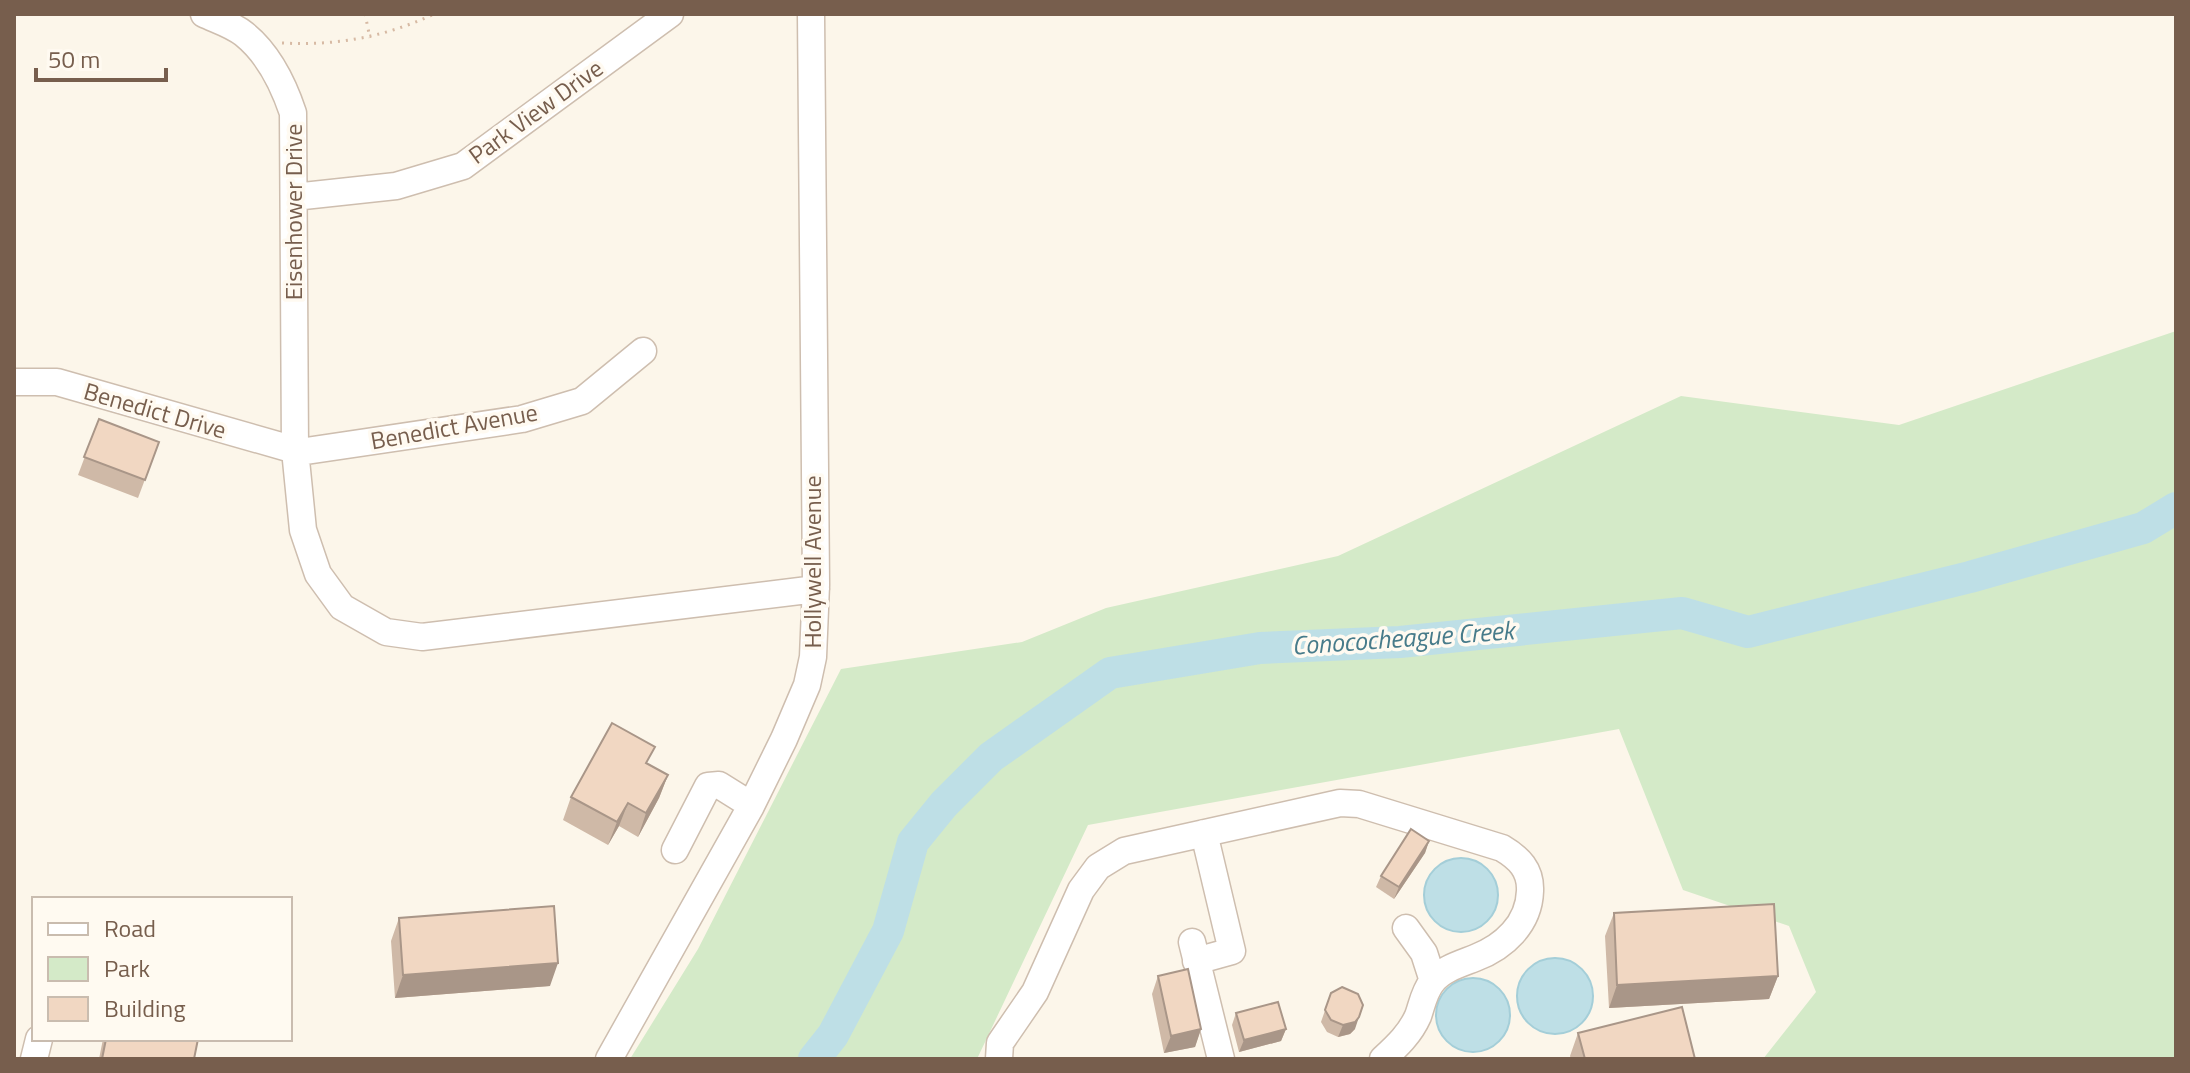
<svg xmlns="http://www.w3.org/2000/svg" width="2190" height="1073" font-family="'Titillium Web',sans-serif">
<rect width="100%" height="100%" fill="#fcf6ea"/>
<path fill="#d4eac8" d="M2176 331V1059H1763L1816 992 1789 926 1683 890 1619 729 1088 825 977 1059H630L698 949 841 669 1022 642 1106 608 1338 556 1681 396 1899 425Z"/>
<path fill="#bedfe6" stroke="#a4ced8" stroke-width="2" d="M1424 895a37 37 0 1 1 74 0a37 37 0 1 1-74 0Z
M1517 996a38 38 0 1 1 76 0a38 38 0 1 1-76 0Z
M1436 1015a37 37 0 1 1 74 0a37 37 0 1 1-74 0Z"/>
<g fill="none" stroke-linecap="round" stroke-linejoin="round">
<path stroke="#bedfe6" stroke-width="32" d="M814 1059 833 1035 888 931 913 842 944 804 991 757 1110 673 1260 648 1400 642 1682 613 1748 632 1970 577 2143 528 2176 508"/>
<g stroke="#cebeaf" stroke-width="29">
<path id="minor" d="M204 14C217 20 233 25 244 34 269 54 283 83 293 113L295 450 303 530 318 574 342 607 386 632 422 637 816 589
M294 197 396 186 463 166 670 14
M14 382H57L295 450 306 451 522 419 582 401 643 351
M675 850 708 786 719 785 751 805
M1406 928 1424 953 1433 981
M1192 942 1221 1059
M1196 961 1232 951 1204 833
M34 1059 39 1039
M609 1059 750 808 784 739 807 685 813 657 816 585 811 14
M999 1059 1000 1043 1035 992 1081 890 1098 867 1124 851 1340 803 1359 804 1502 848C1519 858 1531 870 1530 891 1529 924 1504 947 1475 958 1460 964 1442 969 1432 982 1424 992 1422 1005 1418 1016 1410 1034 1397 1046 1383 1059"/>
</g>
<path stroke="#d7baa4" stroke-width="3" stroke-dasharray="2 6" stroke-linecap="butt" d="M365 14 370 38
M282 43C336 46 385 37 434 14"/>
<use href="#minor" stroke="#fff" stroke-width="26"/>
</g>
<path fill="#cfb9a7" d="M99 419 159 442 138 498 78 475Z
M649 764 668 775 659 798 638 837 619 826 608 845 563 820 571 797Z
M1429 841 1425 853 1394 899 1376 887 1381 876Z
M1614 913 1778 976 1769 999 1609 1008 1605 936Z
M399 918 550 986 395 998 391 941Z
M1158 976 1201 1029 1195 1047 1164 1053 1152 994Z
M1331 993 1355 1029 1350 1034 1338 1037 1327 1032 1321 1022Z
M1236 1013 1286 1029 1281 1041 1239 1052 1232 1025Z
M1578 1033 1695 1059H1571L1570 1056Z
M103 1039H198L194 1059H99Z"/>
<path fill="#a99688" d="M668 775 659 798 638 837 646 813Z
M628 803 619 826 608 845 617 822Z
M1429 841 1425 853 1394 899 1399 887Z
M558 963 550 986 395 998 403 975Z
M1778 976 1769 999 1609 1008 1617 985Z
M1359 1017 1355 1029 1350 1034 1338 1037 1343 1025Z
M1201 1029 1195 1047 1164 1053 1171 1036Z
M1286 1029 1281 1041 1239 1052 1244 1040Z"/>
<path fill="#f1d7c2" stroke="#a99688" stroke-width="2" d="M99 419 159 442 145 480 84 457Z
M612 723 655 747 646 763 668 775 646 813 628 803 617 822 571 797Z
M1411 829 1429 841 1399 887 1381 876Z
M1774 904 1778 976 1617 985 1614 913Z
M554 906 558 963 403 975 399 918Z
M1188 969 1201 1029 1171 1036 1158 976Z
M1342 987 1358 994 1363 1005 1359 1017 1355 1022 1343 1025 1331 1020 1325 1010 1331 993Z
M1278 1002 1286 1029 1244 1040 1236 1013Z
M1682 1007 1695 1059H1585L1578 1033Z
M106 1039H198L194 1059H102Z"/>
<g text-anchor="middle" stroke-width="7" stroke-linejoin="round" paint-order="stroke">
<g font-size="24" fill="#775e4d" stroke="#fffaf1">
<text transform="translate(536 112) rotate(-36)" y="8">Park View Drive</text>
<text transform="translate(294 212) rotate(-90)" y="8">Eisenhower Drive</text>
<text transform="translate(155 411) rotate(16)" y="8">Benedict Drive</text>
<text transform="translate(454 427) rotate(-10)" y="8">Benedict Avenue</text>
<text transform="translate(813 562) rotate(-90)" y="8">Hollywell Avenue</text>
</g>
<g font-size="26" font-style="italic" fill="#477b8a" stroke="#fffaf1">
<text transform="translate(1403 638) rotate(-4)" y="9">Conococheague Creek</text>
</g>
</g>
<rect width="2190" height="1073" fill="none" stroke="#775e4d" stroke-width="32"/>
<rect x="32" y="897" width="260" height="144" fill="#fffaf1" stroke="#c9bcaf" stroke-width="2"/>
<rect x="48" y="923" width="40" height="12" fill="#ffffff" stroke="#c9bcaf" stroke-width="2"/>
<text x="104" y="937" font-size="24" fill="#775e4d">Road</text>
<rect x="48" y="957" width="40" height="24" fill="#d4eac8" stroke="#c9bcaf" stroke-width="2"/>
<text x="104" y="977" font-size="24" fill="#775e4d">Park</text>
<rect x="48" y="997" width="40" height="24" fill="#f1d7c2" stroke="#c9bcaf" stroke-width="2"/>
<text x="104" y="1017" font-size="24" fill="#775e4d">Building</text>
<path d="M36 68v12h130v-12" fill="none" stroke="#775e4d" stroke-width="4"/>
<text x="48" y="68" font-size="24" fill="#775e4d" stroke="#fffaf1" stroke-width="6" paint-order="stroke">50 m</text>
</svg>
